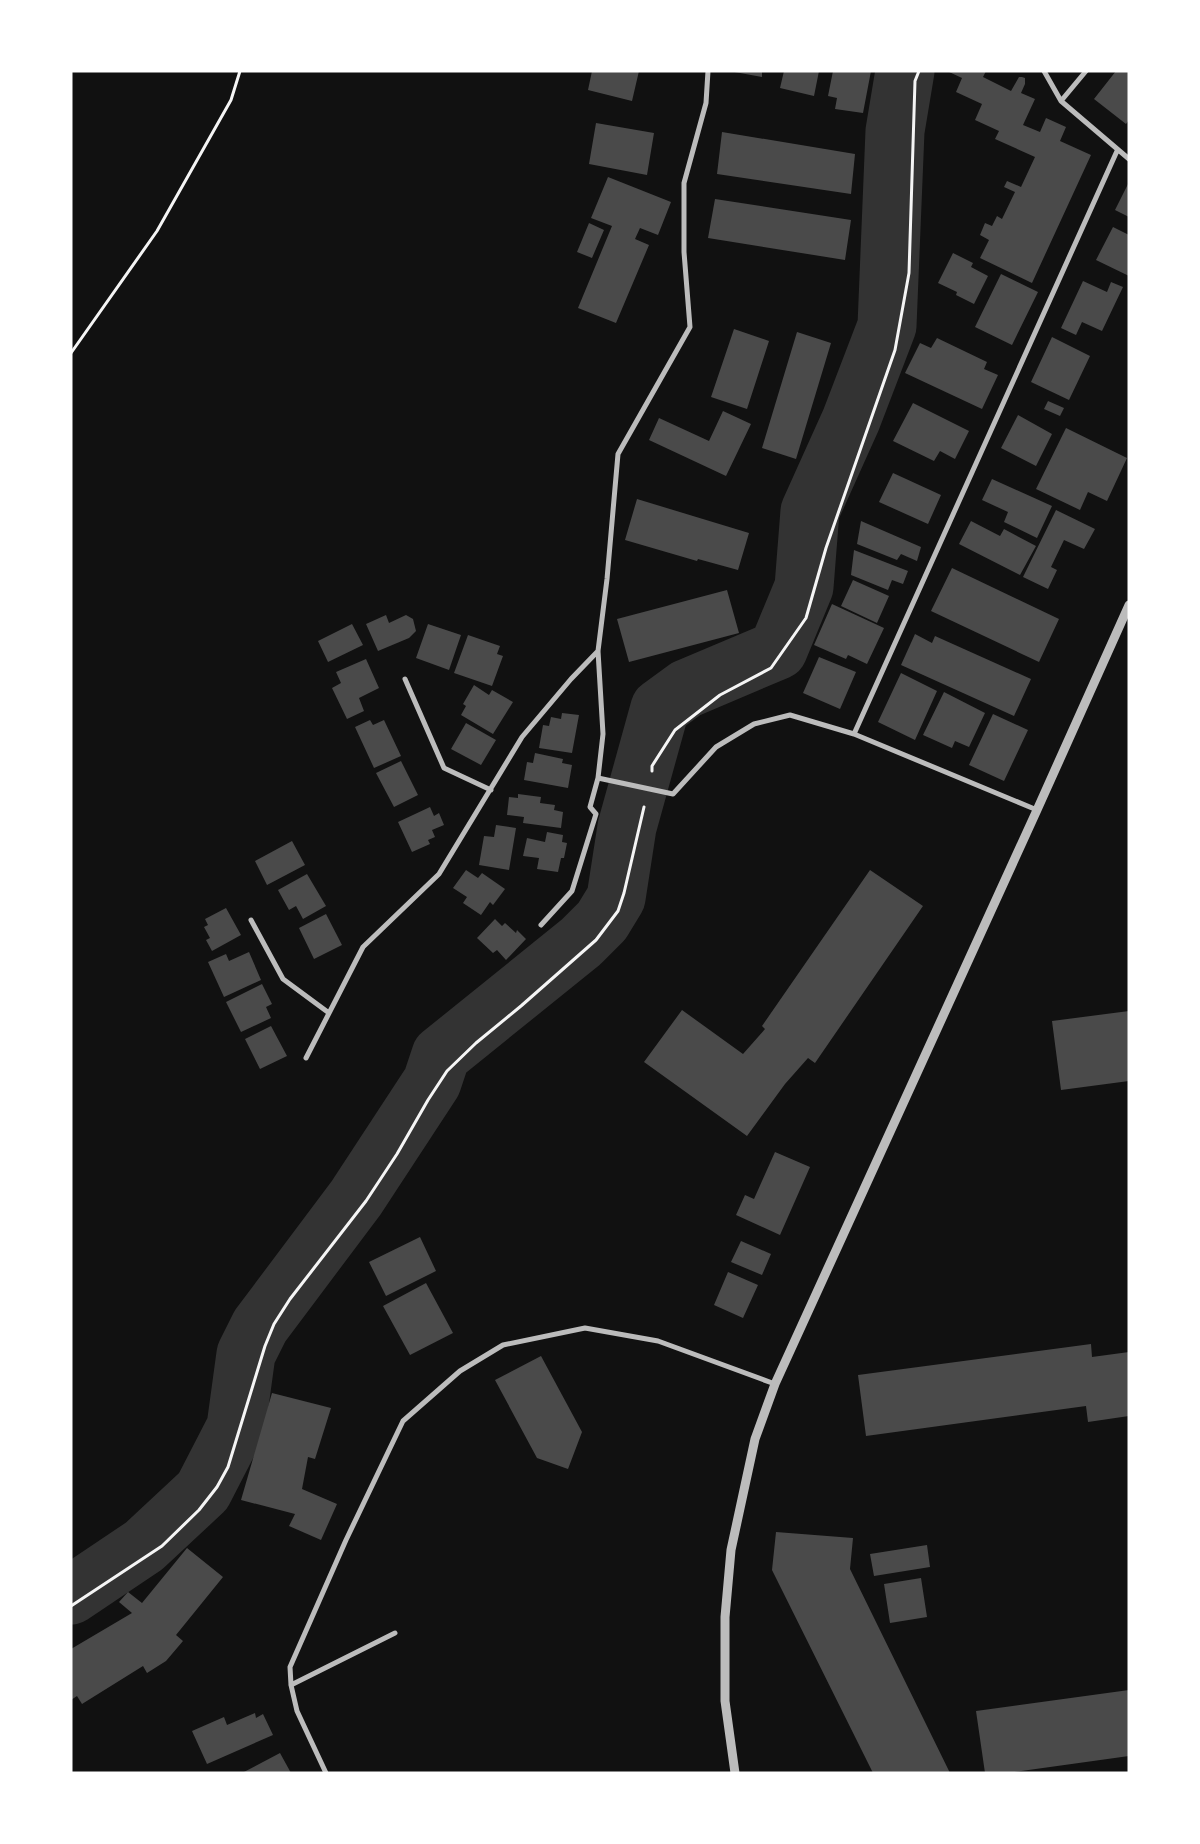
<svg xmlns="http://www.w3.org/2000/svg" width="1200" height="1844" font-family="'Public Sans',sans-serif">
<rect width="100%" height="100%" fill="#111"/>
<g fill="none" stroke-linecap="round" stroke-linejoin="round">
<path stroke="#333" stroke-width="59" d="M71 1595 144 1546 203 1491 236 1427 246 1354 260 1326 356 1198 432 1082 441 1055 581 942 602 921 616 898 627 827 660 708 686 689 778 650 804 587 810 511 851 420 887 326 895 131 905 71"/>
</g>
<path fill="#4a4a4a" d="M592 71H639L632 101 588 90Z
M729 71H762V77Z
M784 71H819L814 96 780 88Z
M833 71H871L863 113 835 109 837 98 828 96Z
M947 71H986L983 77 1011 91 1019 77H1022L1025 78V84L1021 93 1035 99 1023 125 1040 132 1046 118 1066 127 1060 141 1091 155 1032 283 980 258 989 240 980 235 985 223 992 226 997 216 1002 219 1015 192 1004 187 1007 181 1021 187 1035 157 995 139 999 131 975 120 982 104 956 92 962 78Z
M1116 71H1129V120L1126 124 1094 99Z
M596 123 654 133 647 175 589 164Z
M722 132 855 154 851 194 717 174Z
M608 177 671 202 658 235 640 228 635 239 649 245 616 323 578 308 612 226 591 218Z
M1129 182V217L1115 210Z
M715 199 851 220 845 260 708 238Z
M589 223 604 230 592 258 577 252Z
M1113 227 1129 235V276L1096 260Z
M953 253 973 263 971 267 988 276 974 304 956 295 957 292 938 283Z
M1001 274 1038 292 1012 345 975 327Z
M1083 281 1107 292 1111 282 1123 287 1102 331 1082 322 1076 335 1061 328Z
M734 329 769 341 747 409 711 397Z
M797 332 831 343 796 459 762 448Z
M1052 337 1090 356 1069 400 1031 382Z
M937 338 987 362 984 369 998 375 982 409 905 373 920 343 931 348Z
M1048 401 1064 408 1060 416 1044 409Z
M913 403 969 431 955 459 940 451 934 461 893 441Z
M723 411 751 424 726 476 649 440 659 418 709 441Z
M1018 415 1052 434 1036 466 1001 448Z
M1066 428 1127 458 1107 501 1088 492 1080 510 1036 489Z
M893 473 941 495 928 524 879 502Z
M992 479 1052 506 1037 538 1004 522 1008 512 982 500Z
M637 499 749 533 738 570 698 559 697 561 625 540Z
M1056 510 1095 529 1084 549 1064 540 1051 567 1057 570 1048 589 1023 577Z
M861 521 921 547 917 561 901 554 897 560 857 544Z
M971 521 1000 536 1004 529 1036 546 1020 575 959 544Z
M854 550 908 571 903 584 892 580 888 590 851 575Z
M952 568 1059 619 1039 662 931 611Z
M853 580 889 596 877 623 841 606Z
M727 590 739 633 629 662 617 619Z
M832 604 884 628 867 664 848 655 846 659 814 645Z
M386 615 389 623 406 615 413 619 416 631 409 638 378 651 366 624Z
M352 624 363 645 328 662 318 641Z
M428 624 461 635 449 670 416 658Z
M915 634 932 643 935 636 1031 679 1014 716 901 665Z
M468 635 500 646 497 654 503 656 492 686 454 673Z
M819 657 856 672 840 709 803 693Z
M366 659 379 688 359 698 364 711 347 719 332 688 341 683 336 672Z
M901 673 937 691 915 740 878 722Z
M474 685 489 695 492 690 513 702 493 734 461 715 466 706 463 704Z
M944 692 985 713 969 747 955 741 952 748 923 735Z
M562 713 579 715 572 753 539 748 543 725 549 726 551 717 561 719Z
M993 714 1028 730 1004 781 969 765Z
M370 720 373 725 384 720 401 756 374 768 355 727Z
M466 723 496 740 481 765 451 749Z
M535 753 563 759 562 763 572 765 568 788 524 780 527 762 533 763Z
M401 761 418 795 394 807 376 773Z
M518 794 541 797 540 803 555 805 554 810 563 812 561 828 523 823 524 817 507 815 509 797 518 798Z
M430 807 434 816 439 813 444 825 432 830 435 837 428 840 430 844 412 852 398 822Z
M496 825 516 828 509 870 479 865 484 836 494 837Z
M547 832 563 835 562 842 567 843 564 858H561L558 872 537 869 539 858 523 856 527 838 545 842Z
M292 841 305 865 267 885 255 861Z
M466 870 478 878 482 873 505 889 493 905 490 902 481 915 463 903 467 897 453 888Z
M870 870 923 906 815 1063 808 1058 785 1084 747 1136 644 1062 682 1010 743 1054 765 1029 762 1026Z
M307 874 326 906 303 919 296 906 289 910 278 890Z
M226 908 241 935 212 951 206 940 210 938 204 927 208 925 205 919Z
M326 914 342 945 314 959 299 928Z
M495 919 502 926 505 923 516 933 517 930 526 939 506 960 497 950 493 953 477 938Z
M249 952 261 980 224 997 208 962 226 954 229 961Z
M262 984 272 1004 266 1007 271 1018 241 1032 226 1002Z
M1129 1011V1081L1061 1090 1052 1021Z
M271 1026 287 1056 260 1069 245 1039Z
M775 1152 810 1167 780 1235 736 1215 745 1195 754 1199Z
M420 1237 436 1271 386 1296 369 1262Z
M741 1241 771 1254 762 1275 731 1262Z
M728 1272 758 1285 743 1318 714 1305Z
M426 1283 453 1333 410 1355 383 1306Z
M1091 1344 1092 1357 1129 1352V1416L1088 1422 1086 1406 866 1436 858 1375Z
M541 1356 582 1432 568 1469 537 1458 495 1380Z
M272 1393 331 1408 315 1459 308 1457 302 1489 337 1504 321 1540 289 1526 295 1514 241 1500Z
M776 1532 853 1538 850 1569 950 1773H873L772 1570Z
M927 1545 930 1567 874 1576 870 1554Z
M187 1548 223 1577 176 1635 183 1641 166 1661 147 1673 143 1666 82 1704 77 1696 71 1700V1649L132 1613 119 1602 128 1592 142 1603Z
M921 1578 927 1617 890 1623 884 1584Z
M1129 1690V1756L1007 1773H985L976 1711Z
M255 1713 256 1718 263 1714 273 1735 207 1764 192 1731 224 1717 227 1725Z
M280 1753 291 1773H242Z"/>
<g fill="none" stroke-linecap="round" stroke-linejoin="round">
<path stroke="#f5f5f5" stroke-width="3" d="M71 353 157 231 231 100 240 71
M652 771V766L675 730 720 695 771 668 806 618 826 548 895 350 909 273 915 81 919 71
M71 1606 162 1546 199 1510 217 1487 228 1467 265 1346 274 1324 290 1299 366 1201 397 1154 428 1100 447 1071 476 1043 521 1006 596 940 618 911 624 893 644 807"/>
<path stroke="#bcbcbc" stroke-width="5" d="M1044 71 1061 101 1129 159
M1061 101 1086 71
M405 679 444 768 491 790
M854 734 1117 151
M598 778 673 794 716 747 754 724 790 715 854 734 1037 810
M251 920 283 979 329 1013
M541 925 572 891 596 814 590 807 598 778 603 734 598 651 607 579 618 454 690 327 684 252V183L706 103 708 71
M306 1058 363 947 439 874 522 737 571 679 598 651
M291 1685 395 1633
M326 1773 297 1711 291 1685 290 1667 346 1540 403 1421 460 1371 503 1345 585 1328 658 1341 775 1384"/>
<path stroke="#bcbcbc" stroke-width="9" d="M735 1773 725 1701V1617L731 1550 755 1439 775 1384 1037 810 1129 605"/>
</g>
<rect width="1200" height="1844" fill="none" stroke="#ffffff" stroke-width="145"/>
</svg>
